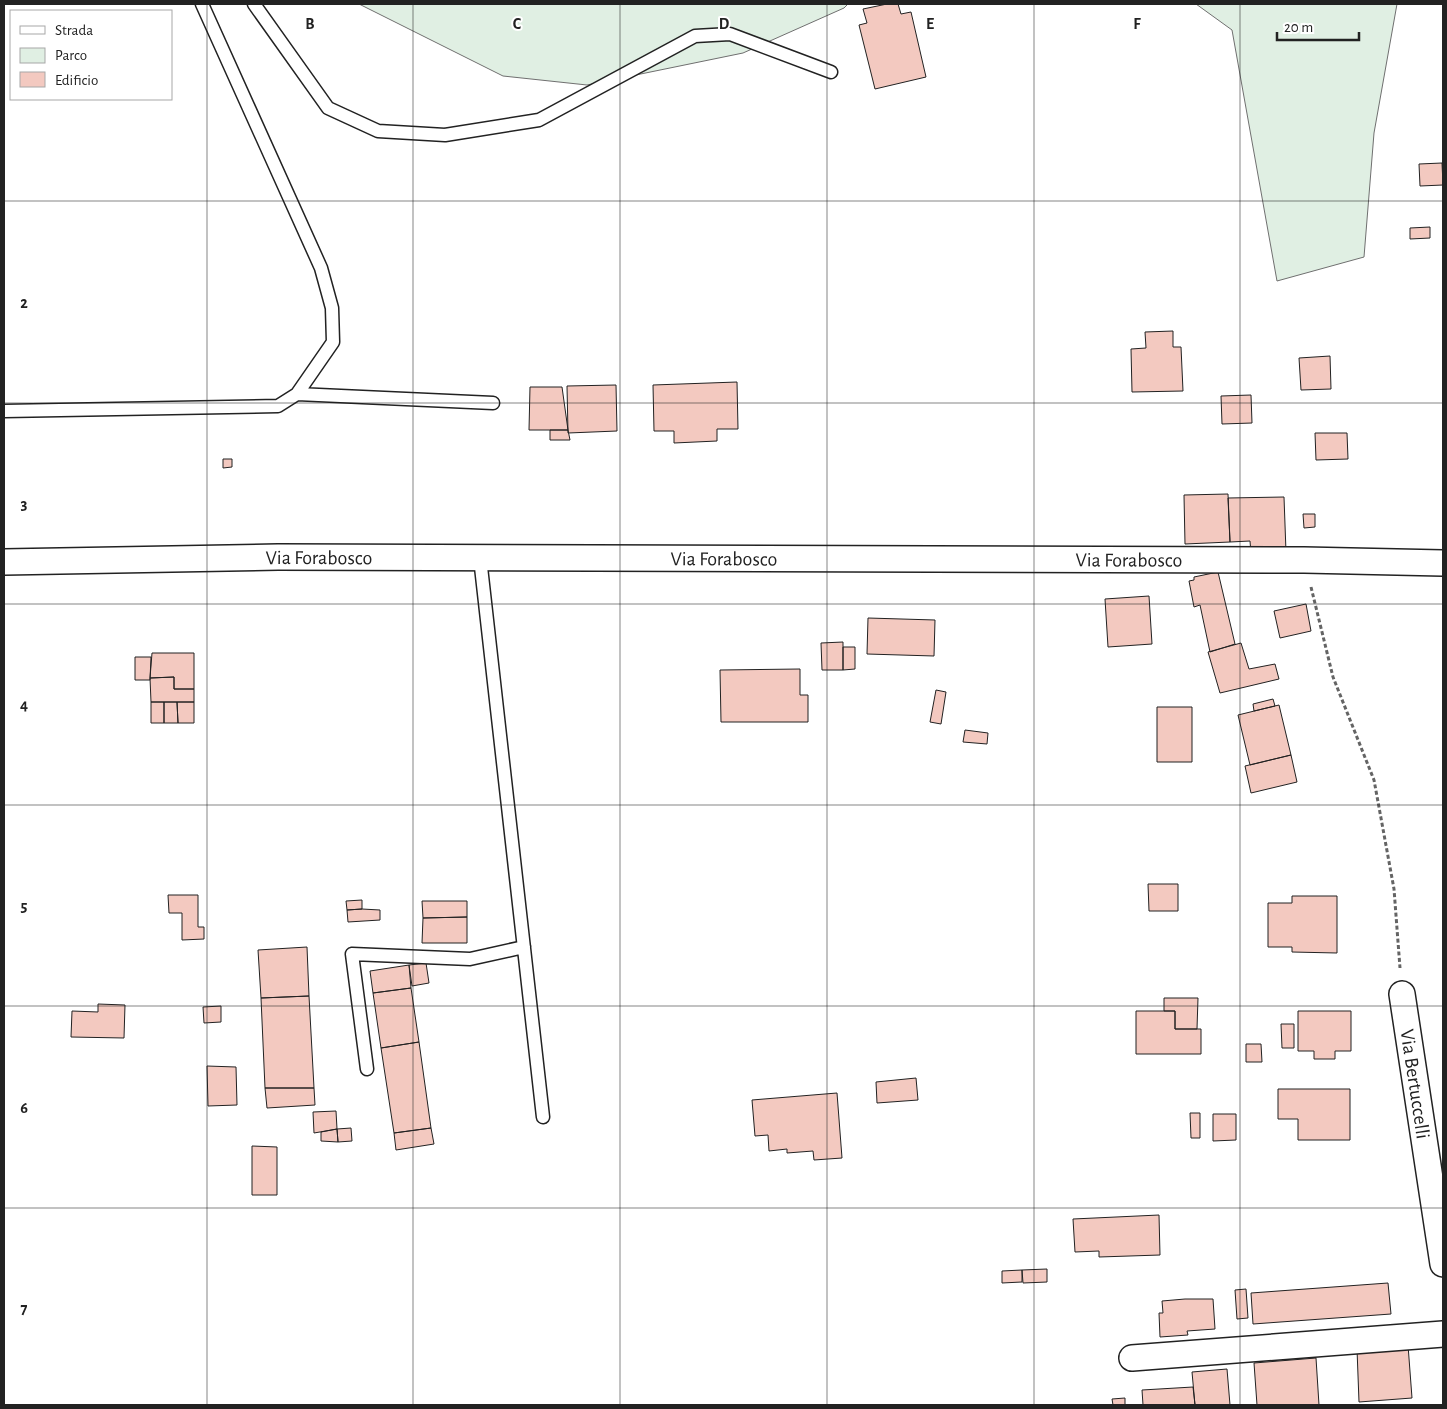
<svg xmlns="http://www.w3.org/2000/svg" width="1447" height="1409" font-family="'Alegreya Sans',sans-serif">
<rect width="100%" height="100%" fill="#fff"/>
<path fill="#e0efe3" stroke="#6f6f6f" d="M359 4H848L844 8 743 53 587 85 503 76Z
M1196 4H1397L1374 133 1364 257 1277 281 1232 30Z"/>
<path fill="#f3c9c0" stroke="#222" d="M887 4H898L901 14 911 12 926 77 875 89 859 25 867 23 863 9Z
M1442 163 1443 185 1420 186 1419 164Z
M1430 227V238L1410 239V228Z
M1173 331V347H1181L1183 391 1132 392 1131 349 1146 348 1145 332Z
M1330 356 1331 389 1301 390 1299 358Z
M737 382 738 429H717V441L674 443V431H654L653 385Z
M616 385 617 431 568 433 567 386Z
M530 387H562L568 430H529Z
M1251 395 1252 423 1222 424 1221 396Z
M550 430H568L570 440H550Z
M1315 433H1347L1348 459 1316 460Z
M223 459H232V467L223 468Z
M1228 494 1230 542 1185 544 1184 495Z
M1284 497 1286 552 1251 554 1250 541 1230 542 1228 498Z
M1303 514H1315V527L1304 528Z
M1218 572 1235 644 1210 652 1200 605 1194 607 1189 581 1194 580V577Z
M1149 596 1152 644 1108 647 1105 599Z
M1306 604 1311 631 1280 638 1274 611Z
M868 618 935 620 934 656 867 654Z
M843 642V670H822L821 643Z
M1241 643 1249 669 1275 664 1279 679 1220 693 1208 652Z
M843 647H855V669L843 670Z
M152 653H194V689H174V677L150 678Z
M135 657H151L150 680H135Z
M800 669V695H808V722H721L720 670Z
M174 677V689H194V702H151L150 678Z
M936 690 946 692 941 724 930 722Z
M1273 699 1275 706 1254 711 1253 704Z
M151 702H164V723H151Z
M164 702H177L178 723H164Z
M177 702H194V723H178Z
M1279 705 1291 755 1250 765 1238 715Z
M1157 707H1192V762H1157Z
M965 730 988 733 987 744 963 742Z
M1291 755 1297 782 1251 793 1245 766Z
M1148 884H1178V911H1149Z
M168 895H198V927H204V939L182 940V913H169Z
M1292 896H1337V953L1292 952V947H1268V903H1292Z
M362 900V909L347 910 346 901Z
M422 901H467V917L423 918Z
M362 909 380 910V920L348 922 347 910Z
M467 917V943H422L423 918Z
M307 947 309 996 261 998 258 950Z
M426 963 429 983 412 986 409 965Z
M409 965 411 988 373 993 370 971Z
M411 988 419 1042 381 1048 373 993Z
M309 996 314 1088H265L261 998Z
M1164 998H1198L1197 1029H1175V1011H1164Z
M98 1004 125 1005 124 1038 71 1037 72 1011 98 1012Z
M221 1006V1022L204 1023 203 1007Z
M1136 1011H1175V1029H1201V1054H1136Z
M1298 1011H1351V1051H1335V1059H1314V1051H1298Z
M1281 1024H1294V1048H1282Z
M419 1042 431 1128 394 1133 381 1048Z
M1246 1044H1261L1262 1062H1246Z
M207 1066 236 1067 237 1105 208 1106Z
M916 1078 918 1100 877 1103 876 1082Z
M265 1088H314L315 1105 267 1108Z
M1278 1089H1350V1140H1298V1119H1278Z
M837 1093 842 1158 814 1160 813 1151 787 1153V1149L769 1151 768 1135 755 1136 752 1100Z
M336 1111 337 1129 314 1133 313 1112Z
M1190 1113H1200V1138H1191Z
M1213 1114H1236V1140L1213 1141Z
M351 1128 352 1141 338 1142 337 1129Z
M431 1128 434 1144 396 1150 394 1133Z
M337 1129 338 1142 321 1141V1132Z
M252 1146 277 1147V1195H252Z
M1159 1215 1160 1255 1099 1257V1251L1075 1252 1073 1219Z
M1047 1269V1282L1023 1283 1022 1270Z
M1022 1270V1282L1002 1283V1271Z
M1388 1283 1391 1314 1253 1324 1251 1293Z
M1246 1289 1248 1318 1237 1319 1235 1290Z
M1185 1299H1213L1215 1329 1187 1331 1188 1335 1160 1337 1159 1313H1163L1162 1301Z
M1408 1345 1412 1398 1359 1402 1357 1349Z
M1316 1358 1319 1405H1257L1254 1363Z
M1227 1369 1230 1405H1195L1192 1372Z
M1193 1387 1195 1405H1143L1142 1390Z
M1125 1398V1405H1113L1112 1399Z"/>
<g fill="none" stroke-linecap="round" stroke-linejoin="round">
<g stroke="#222" stroke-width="15">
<path id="service" d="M254 4 328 108 378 131 445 135 539 120 695 36 730 34 831 72
M297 394 493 403
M4 411 278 406 297 394 333 342 332 308 321 268 202 4
M480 558 543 1117
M367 1069 352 954 470 959 524 947"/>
</g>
<g stroke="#222" stroke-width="28">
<g id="minor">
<path id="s1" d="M4 562 278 557 1304 560 1443 563"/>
<path id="s2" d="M1402 994 1443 1264"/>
<path d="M1132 1358 1443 1334"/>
</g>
</g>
<path stroke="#646464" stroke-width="3" stroke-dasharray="4 2.5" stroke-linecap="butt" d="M1311 587 1333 677 1374 780 1394 889 1400 968"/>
<use href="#service" stroke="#fff" stroke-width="12"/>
<use href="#minor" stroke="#fff" stroke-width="25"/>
</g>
<path fill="none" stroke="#222" stroke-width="1" stroke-opacity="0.55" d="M207 4V1405M413 4V1405M620 4V1405M827 4V1405M1034 4V1405M1240 4V1405M4 201H1443M4 403H1443M4 604H1443M4 805H1443M4 1006H1443M4 1208H1443"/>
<g text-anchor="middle" stroke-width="4" stroke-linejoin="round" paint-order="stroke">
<g font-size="20" fill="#222" stroke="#fff">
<text dy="7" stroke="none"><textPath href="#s1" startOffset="315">Via Forabosco</textPath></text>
<text dy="7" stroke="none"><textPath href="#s1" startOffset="720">Via Forabosco</textPath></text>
<text dy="7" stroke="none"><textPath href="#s1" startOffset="1125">Via Forabosco</textPath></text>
<text dy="7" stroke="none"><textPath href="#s2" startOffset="91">Via Bertuccelli</textPath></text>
</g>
</g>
<g font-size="16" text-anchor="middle" font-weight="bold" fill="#222" stroke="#fff" stroke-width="4" stroke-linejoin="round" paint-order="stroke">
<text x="310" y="29">B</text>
<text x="517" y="29">C</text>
<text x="724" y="29">D</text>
<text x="930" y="29">E</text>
<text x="1137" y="29">F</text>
<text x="24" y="308">2</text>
<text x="24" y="509">3</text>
<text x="24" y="710">4</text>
<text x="24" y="911">5</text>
<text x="24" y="1113">6</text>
<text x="24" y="1314">7</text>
</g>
<rect width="1447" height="1409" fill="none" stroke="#222222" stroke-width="10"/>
<rect x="10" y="10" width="162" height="90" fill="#ffffff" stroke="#a7a7a7"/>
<rect x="20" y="26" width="25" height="8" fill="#ffffff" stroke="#a7a7a7"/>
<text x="55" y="35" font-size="15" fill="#222222">Strada</text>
<rect x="20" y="48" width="25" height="15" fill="#e0efe3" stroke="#a7a7a7"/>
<text x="55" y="60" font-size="15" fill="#222222">Parco</text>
<rect x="20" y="72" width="25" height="15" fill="#f3c9c0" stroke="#a7a7a7"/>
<text x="55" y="85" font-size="15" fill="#222222">Edificio</text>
<path d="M1277 32v8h82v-8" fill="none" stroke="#222222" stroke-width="2.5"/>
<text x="1284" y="32" font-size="15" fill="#222222" stroke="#ffffff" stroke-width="4" paint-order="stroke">20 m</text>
</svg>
